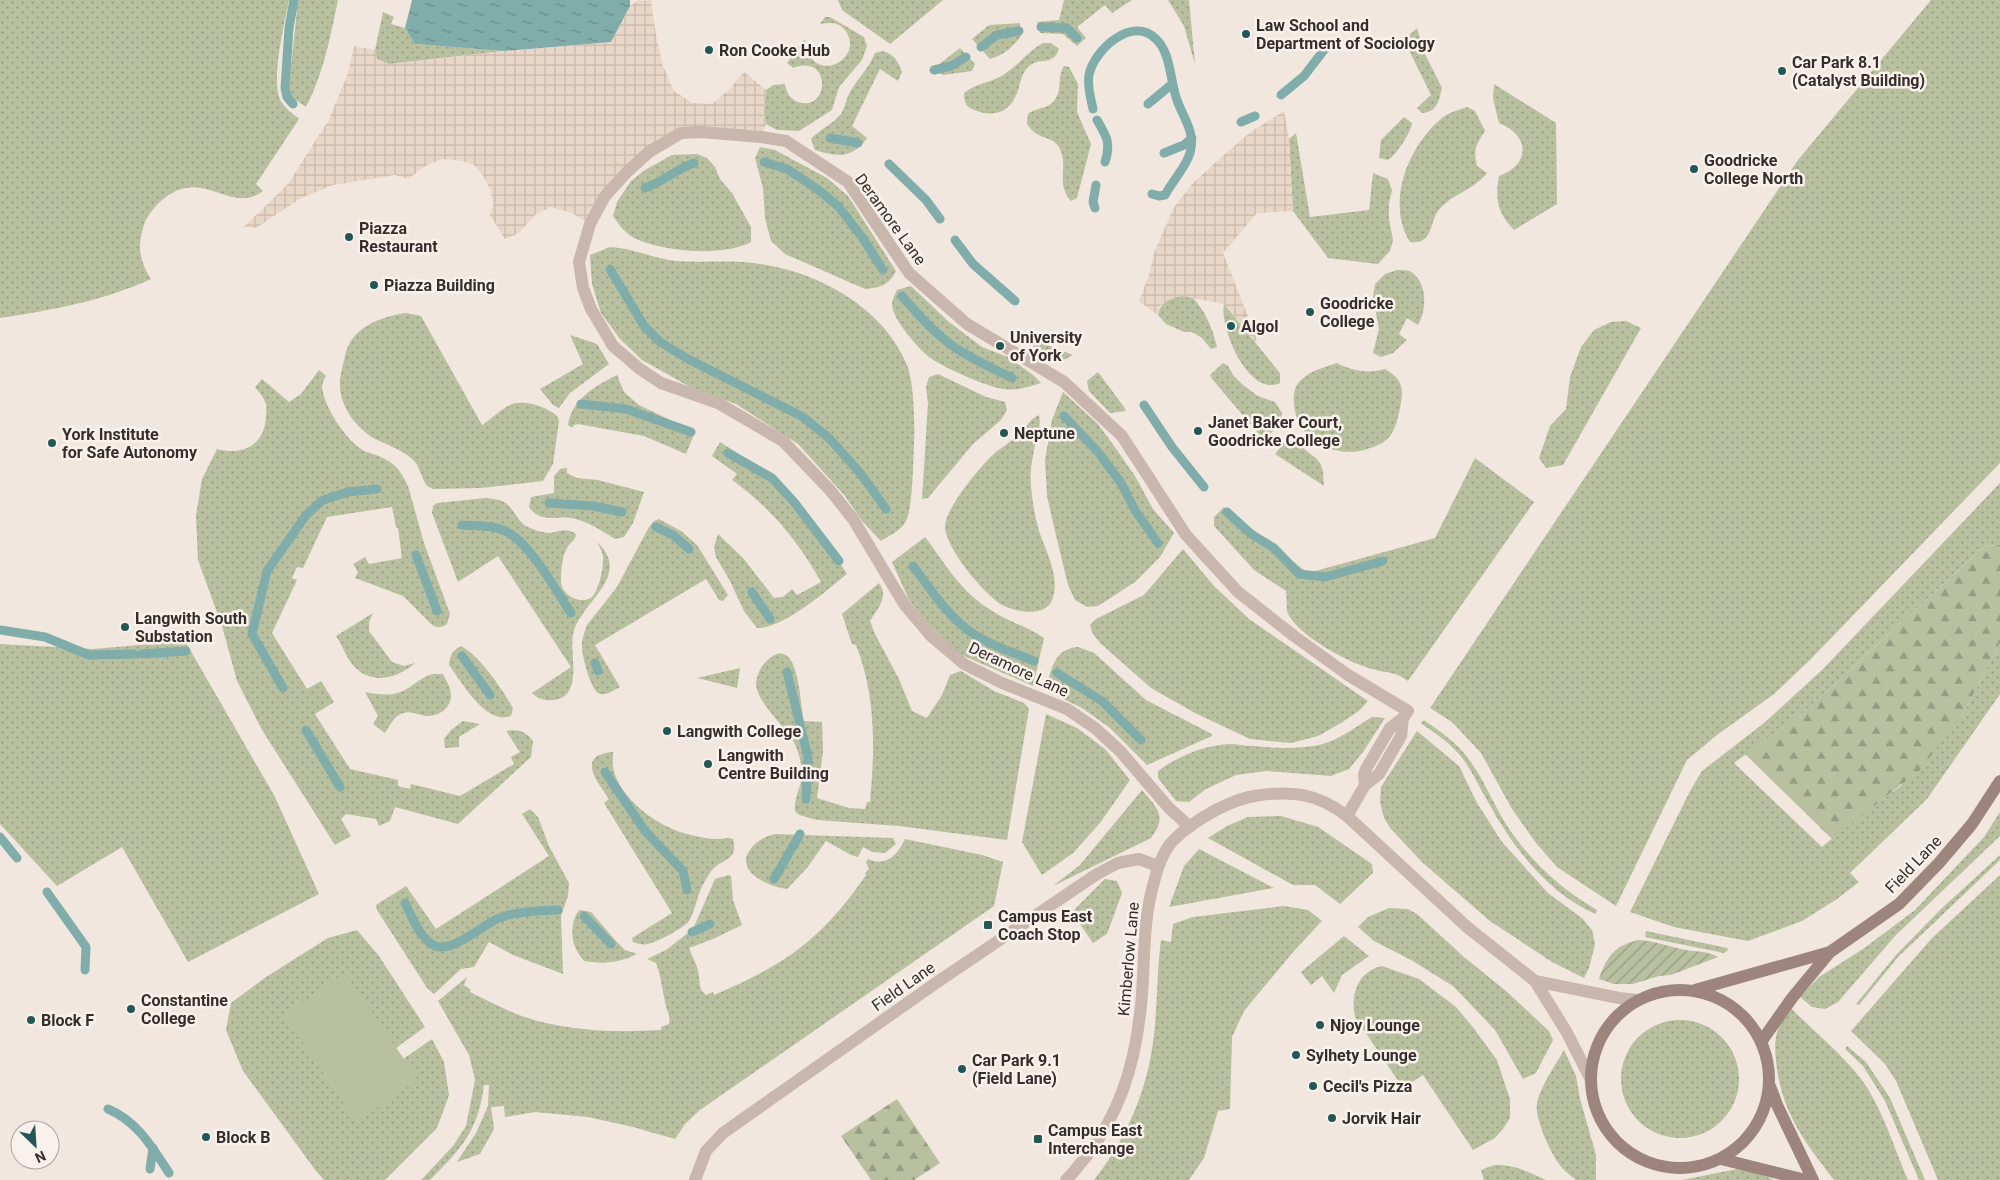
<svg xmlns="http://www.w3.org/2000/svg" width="2000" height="1180" font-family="Roboto,sans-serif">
<defs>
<pattern id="grass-dots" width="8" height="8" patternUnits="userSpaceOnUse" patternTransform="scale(1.25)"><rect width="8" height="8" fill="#b8c0a0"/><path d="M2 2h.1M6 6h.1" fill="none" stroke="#969c83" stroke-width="1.8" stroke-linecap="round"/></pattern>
<pattern id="forest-firs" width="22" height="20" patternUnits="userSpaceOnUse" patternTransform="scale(1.25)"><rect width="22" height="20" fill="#b8c0a0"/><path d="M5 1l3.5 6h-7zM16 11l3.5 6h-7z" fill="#969c83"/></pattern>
<pattern id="garden-furrows" width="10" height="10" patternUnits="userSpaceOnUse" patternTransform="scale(1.25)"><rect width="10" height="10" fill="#b8c0a0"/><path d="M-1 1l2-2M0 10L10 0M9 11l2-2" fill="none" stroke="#969c83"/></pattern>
<pattern id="plaza-grid" width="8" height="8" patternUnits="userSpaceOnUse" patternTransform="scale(1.25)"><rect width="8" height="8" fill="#e8d6c7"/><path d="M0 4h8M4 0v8" fill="none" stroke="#c8b8ab"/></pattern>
<pattern id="water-ripples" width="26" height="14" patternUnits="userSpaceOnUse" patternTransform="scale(1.25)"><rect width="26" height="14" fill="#80adaa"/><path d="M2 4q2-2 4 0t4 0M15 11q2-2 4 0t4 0" fill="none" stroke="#6a8d8b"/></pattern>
</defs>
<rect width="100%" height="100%" fill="#f1e7df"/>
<path fill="url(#grass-dots)" d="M0 0H289C285 22 269 85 282 103 286 109 293 114 299 119L256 184 263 191C230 216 203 165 162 200 153 208 146 217 143 228 137 248 140 262 151 279 103 301 52 310 0 318Z
M298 0H338C330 38 324 72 306 107L290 96 289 86Z
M838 0H943L890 44 842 10Z
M1064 0H1132L1112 13 1105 5 1077 27 1086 38 1077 46 1063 34 1040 33 1037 22 1059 20Z
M1168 0H1189L1195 64 1184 26Z
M1931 0H2000V463L1810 660 1774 694 1717 735 1687 760 1616 906 1557 867 1536 843 1512 809 1481 753 1452 722 1430 708 1798 160Z
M383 12 394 17 391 24 405 28 415 44 504 51 389 64 377 59 375 50Z
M825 17H830L864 37 867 46 862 60 839 87 832 110 799 131 777 130 766 124 764 112 766 90 773 85 785 84C786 92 790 99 798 102 829 113 833 53 793 68L787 63 804 40 806 41C810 88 867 59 845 30 839 22 829 22 820 24Z
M1020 23 1021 36C1012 48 1004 55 990 59L972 39 989 25Z
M1417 28 1425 54 1442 88C1439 101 1437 112 1422 113L1417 108 1431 95 1404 40Z
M1043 43H1051L1059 49C1053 67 1040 56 1028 67 1022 73 1021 80 1019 87 1012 113 995 119 972 109 965 106 964 100 964 93 976 83 991 83 1003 75 1018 66 1028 51 1043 43Z
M960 48 975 64 972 71 943 75 932 70Z
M883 51C894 55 898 60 902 72L898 81 880 69 852 126 867 138C852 159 838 157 815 150L811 139C820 129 832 125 841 114 845 108 846 99 850 92 858 78 869 68 875 53Z
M1064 66 1069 67 1078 84 1077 112 1091 144 1077 198 1071 201C1055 183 1069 168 1060 149 1055 138 1044 139 1035 133 1032 131 1030 127 1027 124L1028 114C1035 108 1045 109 1052 103 1064 92 1056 78 1064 66Z
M1494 84 1556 123 1557 204 1514 230C1497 213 1495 198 1499 176 1531 165 1530 135 1499 123L1493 99Z
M1467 107 1475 111 1485 131C1476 145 1473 149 1477 166L1487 173C1474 190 1451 194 1438 211 1429 224 1433 245 1410 242 1385 202 1409 145 1442 118 1449 112 1459 110 1467 107Z
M1404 117 1412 123C1411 133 1396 155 1388 160L1379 158 1381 140Z
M1296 133 1310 217 1369 210 1373 173 1388 179 1392 190 1389 203V219L1393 240 1390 251 1378 264 1328 258 1293 211 1289 139Z
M760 147 775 150 827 178 848 196 896 271C889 285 880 288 865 289L785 254 771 241 765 218 763 188 755 158Z
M697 154 707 158 715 167 720 179 732 193 751 227V242C723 257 663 252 634 238 624 232 619 225 613 216L617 202 631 181 645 170 672 155Z
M610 247C633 248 654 259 677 261 702 263 728 260 753 263 815 270 882 305 907 365 914 383 915 425 914 444 913 461 913 511 905 523 901 530 887 537 881 541L862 521 845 496 798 444 736 404 692 388 642 360 620 339 601 313 592 284 590 255Z
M1397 270C1401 270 1406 270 1409 271 1428 280 1427 310 1418 325L1407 318 1399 334 1407 340 1393 353 1381 357 1373 353 1379 329 1373 297 1375 284 1385 274Z
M911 286 949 322 982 347 1008 357 1033 375 1041 383C1028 387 1017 391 1003 389 988 387 942 367 929 357 918 348 893 320 892 305 892 300 895 294 897 290Z
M1181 296 1192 297C1205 310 1213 329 1217 347L1211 349 1202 338 1192 332H1184L1166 324 1158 315C1161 301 1168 300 1181 296Z
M1224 304 1280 373V383C1249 398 1219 328 1224 304Z
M406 313 421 316 482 425C491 419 502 408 512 404 527 400 546 407 557 416L559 421 553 464 543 481 481 488 433 489 427 486C422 479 420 468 415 462 405 451 388 445 375 439 357 429 341 408 340 387 339 377 343 366 345 356 351 327 380 317 406 313Z
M1626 321 1641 328 1563 465 1546 468 1539 458 1550 426 1566 409 1570 377 1581 347 1594 330 1611 322Z
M570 335 597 344 609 364 570 393 559 408 553 405 540 389 583 364Z
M1032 339 1073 355 1056 364 1035 353Z
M1223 363 1228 366 1233 375 1243 385 1258 396 1275 402 1282 413 1281 425 1263 439 1212 379 1210 375Z
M1337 363C1352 371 1369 374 1385 369 1403 380 1404 388 1400 408 1398 417 1396 428 1390 436 1385 442 1377 446 1370 448 1338 461 1295 440 1294 403 1293 393 1295 385 1302 379 1312 370 1325 367 1337 363Z
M319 370 326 376C324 379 322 384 322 387 324 407 345 438 361 449 365 452 371 453 376 455 394 462 400 469 408 486L424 543 450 614 447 624C441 628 438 628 432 625L403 596 355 578 358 572 353 564 365 557 369 564 402 558 398 528 396 527 392 507 327 517 303 568 297 567 292 578 297 580 272 633 307 689 321 681 334 702 315 714 350 769 398 780V786L410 789 411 784 460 796 514 764 511 757 520 752 506 731C519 729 525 731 533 741L531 757 458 824 395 807 390 821 379 826 376 819 346 814 341 819 351 836 335 845 262 730 237 681 222 626 198 560 196 515 202 479 217 449C243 456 265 445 266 416 266 412 267 407 266 404 264 398 259 392 255 387L262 379 289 402 301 394Z
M1098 372 1124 407 1126 411 1110 413 1089 391 1087 381Z
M938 374 986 397 1005 402 1007 410 1001 420 973 444 928 498 922 499 928 403 926 387 929 377Z
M617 375 624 392 639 405 695 432 686 454 644 436 578 424 574 425 572 428 568 425C572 399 595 386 617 375Z
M1063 392 1098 424 1112 443 1135 476 1153 509 1174 533 1160 557 1135 582 1098 606 1087 607 1075 600 1068 585 1054 527 1047 496 1045 460 1052 420Z
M1039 415C1042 432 1035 440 1033 456 1031 465 1030 476 1031 486 1032 500 1035 517 1039 531 1046 552 1061 578 1052 600 1044 620 1007 611 995 600 979 587 945 547 945 526 946 507 982 464 996 452 1004 446 1013 440 1020 433 1026 427 1031 418 1039 415Z
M1292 437 1298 440C1304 454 1320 456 1322 468 1324 474 1323 480 1324 486L1275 454 1285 441Z
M720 442C741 456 765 469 783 487 809 513 827 543 847 574 827 590 783 629 757 628L744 611 730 581 716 557 714 547 718 534 743 558 774 598 783 597 792 589 797 595 821 582C799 542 769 506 732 480L737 474 712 456Z
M1475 458 1534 502 1408 681C1394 671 1392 674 1376 670 1352 665 1300 637 1288 614 1286 608 1287 598 1286 591L1254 570 1214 526V517L1224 507 1308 573 1435 538Z
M567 468V473L577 478 598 480 644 492 633 523 624 537 615 539C602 531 590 523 576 519 558 514 541 525 529 507L531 497 554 493V476L560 469Z
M2000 483V545L1985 546 1804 712 1734 763 1822 847 1858 817 1901 786 1963 714 2000 643V694L1927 799 1850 873 1859 882 1837 899 1802 921 1748 941 1674 927 1630 912 1690 791 1702 771 1764 723 1822 670Z
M486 498C491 499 497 499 502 501 514 506 517 524 530 528 535 530 544 533 550 533 559 532 566 527 576 534 575 542 568 543 566 550 562 557 561 572 561 580 560 594 580 606 592 597 599 590 603 570 603 560 604 554 600 548 597 542 634 576 579 603 573 634 569 654 584 698 553 700 545 701 538 699 532 693L571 667 498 556 458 582 432 513 433 506 437 503Z
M659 519 681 531 697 545 728 595 723 601 719 600 706 579 595 645 620 687C614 690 605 697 598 693 590 688 581 653 582 644 582 638 585 631 587 625L617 587 649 527 654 521Z
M925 537C945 563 958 588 986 607 1004 620 1026 626 1044 638L1033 686 955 652 926 622 909 600 892 562Z
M1183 549 1214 586 1249 619 1368 701 1360 710 1341 723 1318 736 1291 743 1250 739 1195 713 1151 688 1100 643 1093 634 1090 625 1096 619 1144 595Z
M879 583C889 597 878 608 870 621L875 634 899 679 912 711 927 718 942 695 950 675 961 671 994 691 1024 703 1029 709 1007 840 899 826 817 820 799 815 795 811C794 800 799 791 801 781 804 771 799 753 795 744 786 727 756 702 756 683 757 673 762 664 770 658 800 635 800 707 804 721L822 722 823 751 817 798 849 808 865 809 867 802H870C875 750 876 695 856 645L852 644 842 614Z
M373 613 369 622V631L392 662 404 666 415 663C397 679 370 686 352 664 346 656 342 645 336 636Z
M185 641 275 797 319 894 188 962 122 847 57 886 0 824V644L93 649Z
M461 646C480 656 502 689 513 708L511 716C486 726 461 681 449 665 450 655 452 651 461 646Z
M1078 647 1094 653 1146 700 1212 734V736L1147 765 1110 728 1082 708 1045 690C1052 670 1053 649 1078 647Z
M740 668 737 688 697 678Z
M433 674H443C447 682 451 688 451 696 451 710 434 719 422 715 415 714 411 711 403 713 394 716 390 725 385 733L373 724 378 716 365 692C375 694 387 696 397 693 410 690 420 677 433 674Z
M1046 714 1077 728 1105 749 1130 780 1100 823 1073 853 1042 875 1022 842Z
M1372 717 1385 718 1363 752 1349 769 1331 776 1266 771 1236 775 1206 789 1189 802 1176 801 1158 778V771C1178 756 1205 745 1229 744 1237 744 1245 746 1252 746 1273 748 1293 749 1314 746 1335 743 1354 728 1372 717Z
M1424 720C1439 731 1456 742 1467 757 1484 778 1493 805 1508 827 1530 861 1562 890 1597 910L1596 914C1547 893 1512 846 1487 800 1477 784 1470 765 1457 752 1447 741 1433 732 1421 723Z
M463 721 480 724 459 737V747L445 748 444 739 451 730Z
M1417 731 1459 766 1477 803 1502 842 1548 893 1583 919 1592 930 1595 944 1589 968 1584 978 1552 962 1490 921 1423 863 1391 829 1384 818 1380 802 1381 787Z
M613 752C613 757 612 763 613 767 619 800 661 829 691 835 699 837 709 839 718 839 724 839 727 837 733 839 738 859 726 858 714 868 710 872 708 876 705 881 697 893 696 910 689 921 684 928 657 942 648 944 643 945 638 944 633 942L632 938 672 913 604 803 609 799C596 780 576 755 613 752Z
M1142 790C1157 808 1168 816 1151 838L1053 886 1080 865Z
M530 809 538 817 549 846 569 883 568 896 561 916 563 974 513 955 489 942 474 967 461 969 434 994 427 988 377 910 376 905 406 886 436 929 549 856 522 814Z
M2000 812V836L1895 936 1838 1002 1825 1009 1812 1007 1800 997 1819 977 1863 949 1915 910 1984 837Z
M1281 816 1318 827 1372 864 1373 873 1340 904 1315 885H1293L1208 838 1227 826 1248 817Z
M775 834 893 838 896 844 885 853 872 852 863 847 858 857 851 855 826 841 807 868 787 889C766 886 730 869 754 845 760 839 767 836 775 834Z
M905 839 982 855 1003 862 994 906 700 1110 685 1124 675 1139 633 1127 588 1117 535 1112 505 1117 504 1106 491 1107 494 1129 480 1154 457 1162 476 1133 488 1106 489 1085H484C478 1131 462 1148 430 1180H421L453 1146 466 1126 475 1080 469 1055 438 1001 467 977 464 985 471 990 470 992C486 1000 502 1008 519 1015 563 1031 614 1033 661 1030V1027L669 1024C671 1015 666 1010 665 1002 662 988 661 976 656 963L647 959 666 950 693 929 715 879 729 875 731 876 733 900 742 925 713 939 689 948C692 956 699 968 699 977 700 984 699 990 706 995L713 992 714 995C784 966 823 938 866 875L865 873 869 869 866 862 868 859C886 867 898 855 905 839Z
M1199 849 1274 888 1169 907 1184 866Z
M2000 855V860L1898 957 1859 1005 1856 1004 1896 955 1941 909Z
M2000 875V1180H1938L1896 1081 1885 1064 1851 1031 1932 938Z
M1105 879 1117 881 1122 893 1107 934 1093 943 1072 912Z
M1284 906 1308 910 1322 921 1293 952 1244 1011 1232 1037 1230 1109 1218 1111 1204 1158 1189 1180H1094C1122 1144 1143 1101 1151 1055 1158 1017 1156 978 1161 940L1171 942 1173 924 1193 917Z
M1389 908 1408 909 1417 914 1464 957 1506 991 1549 1031 1553 1040 1536 1073 1523 1079 1495 1030 1453 986 1411 960 1374 941 1358 927 1368 917Z
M580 910 591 912 617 942 625 950 637 954C619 963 604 964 584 961 573 948 570 936 574 920 576 915 576 913 580 910Z
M357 930 379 956 425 1027 396 1048 345 973 418 1080 403 1059 432 1039 444 1062 449 1095 437 1128 385 1180H324L316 1171 243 1071 226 1030 231 1003 266 977 328 938Z
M1646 931 1727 948 1728 950 1724 953 1645 937Z
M1344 936 1369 956 1342 975 1334 993 1322 976 1311 985 1301 972Z
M1382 966 1419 979 1456 1007 1472 1026 1497 1060 1510 1099V1118L1503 1129 1495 1138 1473 1150 1423 1075 1403 1088 1355 1017C1350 995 1358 971 1382 966Z
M1791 1008C1815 1033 1850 1060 1868 1089 1885 1117 1895 1150 1908 1180H1834C1803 1139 1782 1114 1776 1061 1775 1050 1774 1038 1779 1027 1782 1021 1787 1014 1791 1008Z
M1621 1079a59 59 0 1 1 118 0a59 59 0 1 1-118 0Z
M1847 1046 1866 1062 1890 1098 1925 1180H1919L1885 1101 1863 1066 1845 1049Z
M1564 1050 1576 1076 1580 1099 1596 1155V1180H1576C1570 1175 1563 1170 1559 1164 1550 1152 1534 1117 1537 1102 1542 1084 1555 1066 1564 1050Z
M1494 1165C1514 1164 1529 1172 1546 1180H1484L1481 1170Z
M1737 1169 1758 1173 1774 1180H1682Z"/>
<path fill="url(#forest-firs)" d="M2000 545V643L1963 714 1920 770 1832 839 1745 754 1804 712 1985 546Z
M897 1099 940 1163 914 1180H871L841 1136Z"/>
<path fill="url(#garden-furrows)" d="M1638 940C1655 941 1670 947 1686 950 1697 952 1709 951 1718 957L1671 975 1659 976 1633 984H1614L1599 979C1607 956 1614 946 1638 940Z"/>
<path fill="#b8c0a0" d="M345 973 418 1080 356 1122 284 1015Z"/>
<path fill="url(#plaza-grid)" d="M651 0 656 35 663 66 674 91 692 103 712 104 729 90 744 72 766 90 764 112 766 124 761 137 681 133 628 171 590 224 572 213 551 207 535 215 519 233 505 239 490 215 493 205 491 191 484 177 474 165 462 161 443 159 427 165 408 179 395 175 333 185 301 198 256 228 244 227 288 184 328 121 347 76 354 46 375 50 377 59 389 64 504 51 611 42 630 6 637 1Z
M1284 111 1289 139 1293 211 1257 213 1223 253 1257 339 1255 342 1224 304 1181 296 1168 300 1160 306 1158 315 1139 301 1149 275 1154 253 1173 209 1192 184 1227 152 1252 131Z"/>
<path fill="url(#water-ripples)" d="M412 0H630V6L611 42 504 51 415 44 405 28Z"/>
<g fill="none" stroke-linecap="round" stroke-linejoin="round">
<path stroke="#80adaa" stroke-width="9" d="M1041 27 1067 28 1077 38
M981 47 997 35 1019 31
M934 70 951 66 966 57
M1281 95 1304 76 1324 50
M293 104 287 97 285 88 289 28 294 0
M1148 104 1172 84
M1093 109C1091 99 1087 86 1089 75 1094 50 1132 15 1156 39 1171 53 1170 81 1177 100 1183 118 1196 132 1190 153 1185 169 1172 181 1165 195L1159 196 1152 194
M1097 120C1107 137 1111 143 1105 162
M1241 122 1255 116
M830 138 858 143
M1164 153 1184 145 1192 138
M764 162 787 169 817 189 838 206 862 237 883 270
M889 164 926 200 940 219
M645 188C663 182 676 169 694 163
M1095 208 1093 202 1096 185
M955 240 973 264 1015 301
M610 269 644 326 660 342 688 359 803 417 830 439 861 474 886 509
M902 296C918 314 934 333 954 347 972 359 992 368 1012 378
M581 404 626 409 691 432
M1144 405 1172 447 1204 487
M1064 416 1098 452 1121 483 1136 512 1158 543
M728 453 772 478 794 502 839 561
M549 503 593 506 622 512
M1227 512 1251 534 1274 548 1299 574 1325 577 1383 561
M462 525C477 526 494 525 507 532 530 543 557 592 571 613
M656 527 673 535 689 549
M416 555 437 611
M913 566C931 590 949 618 975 635 992 646 1015 653 1034 661
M752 592 770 619
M0 630 45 637 89 655 134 654
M142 654 186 651
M462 656 490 695
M595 663 598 671
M787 672 808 757 806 799
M1057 673 1102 701 1141 740
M283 688 252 634 267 571 306 515 323 500 348 492 377 489
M306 730 340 787
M605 772 645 831 683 871 687 890
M0 837 17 858
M774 879 800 834
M47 892 86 947 85 970
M405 903C412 917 420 939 435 946 452 953 482 926 497 919 515 911 539 911 558 910
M584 916 611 944
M692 932 710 924
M108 1109C137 1121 152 1147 169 1173
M150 1169 153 1148"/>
<path stroke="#c9b6ac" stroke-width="12" d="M1365 785 1364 775 1366 769 1390 728 1403 718
M1190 827 1169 808 1120 751 1095 728 1067 709 1002 683 964 664 931 636 904 604 853 519 830 490 783 441 718 403 661 383 640 369 613 346 591 309 583 288 579 262 590 224 605 196 628 171 649 152 681 133 702 132 761 137 786 141 848 182 909 273 967 324 1064 382 1122 436 1186 535 1238 592 1294 636 1348 675 1408 711 1403 718 1401 736 1379 774 1365 785 1347 816
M1535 981 1619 998 1638 1000
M695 1180 706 1151 723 1133 933 985 1097 874 1118 863 1139 859 1158 866
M1066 1180C1074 1173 1079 1164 1086 1157 1119 1114 1134 1067 1140 1014 1146 969 1141 926 1154 882 1157 869 1162 855 1170 844 1177 836 1187 828 1196 822 1214 810 1233 800 1254 796 1291 790 1317 793 1347 816L1467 927 1535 981 1566 1031 1590 1078"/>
<path stroke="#9d857d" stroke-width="12" d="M1591 1079a89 89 0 1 1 178 0a89 89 0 1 1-178 0Z
M1695 990 1830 952
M1761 1042 1792 998 1830 952 1899 904 1939 863 1972 824 2000 781
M1770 1086 1777 1105 1813 1180
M1721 1159 1806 1180"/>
</g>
<g fill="#225755" stroke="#f9f1eb" stroke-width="2">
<circle cx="1246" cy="34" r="5"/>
<circle cx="709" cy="50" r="5"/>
<circle cx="1782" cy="71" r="5"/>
<circle cx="1694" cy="169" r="5"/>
<circle cx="349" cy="237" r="5"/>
<circle cx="374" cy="285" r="5"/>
<circle cx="1310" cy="312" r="5"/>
<circle cx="1231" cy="326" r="5"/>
<circle cx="1000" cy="346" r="5"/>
<circle cx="1198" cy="431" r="5"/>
<circle cx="1004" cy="433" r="5"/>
<circle cx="52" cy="443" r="5"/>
<circle cx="125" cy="627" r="5"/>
<circle cx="667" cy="731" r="5"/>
<circle cx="708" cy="764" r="5"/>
<rect x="983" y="920" width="10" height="10" rx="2.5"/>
<circle cx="131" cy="1009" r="5"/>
<circle cx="31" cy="1020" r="5"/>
<circle cx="1320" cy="1025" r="5"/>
<circle cx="1296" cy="1055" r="5"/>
<circle cx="962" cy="1069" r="5"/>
<circle cx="1313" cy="1086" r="5"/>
<circle cx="1332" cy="1118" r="5"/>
<circle cx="206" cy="1137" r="5"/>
<rect x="1033" y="1134" width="10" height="10" rx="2.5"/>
</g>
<g text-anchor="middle" stroke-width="5" stroke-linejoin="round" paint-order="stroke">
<g font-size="16" font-weight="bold" fill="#372d2a" stroke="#f9f1eb" text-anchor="start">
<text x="1256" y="31">Law School and<tspan x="1256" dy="18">Department of Sociology</tspan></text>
<text x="719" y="56">Ron Cooke Hub</text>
<text x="1792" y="68">Car Park 8.1<tspan x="1792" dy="18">(Catalyst Building)</tspan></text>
<text x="1704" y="166">Goodricke<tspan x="1704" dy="18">College North</tspan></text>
<text x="359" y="234">Piazza<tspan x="359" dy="18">Restaurant</tspan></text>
<text x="384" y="291">Piazza Building</text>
<text x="1320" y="309">Goodricke<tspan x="1320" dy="18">College</tspan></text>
<text x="1241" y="332">Algol</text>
<text x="1010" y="343">University<tspan x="1010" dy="18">of York</tspan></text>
<text x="1208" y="428">Janet Baker Court,<tspan x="1208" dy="18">Goodricke College</tspan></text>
<text x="1014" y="439">Neptune</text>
<text x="62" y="440">York Institute<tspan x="62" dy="18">for Safe Autonomy</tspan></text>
<text x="135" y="624">Langwith South<tspan x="135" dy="18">Substation</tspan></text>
<text x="677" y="737">Langwith College</text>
<text x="718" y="761">Langwith<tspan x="718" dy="18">Centre Building</tspan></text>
<text x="998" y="922">Campus East<tspan x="998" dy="18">Coach Stop</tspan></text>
<text x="141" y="1006">Constantine<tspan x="141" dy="18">College</tspan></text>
<text x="41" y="1026">Block F</text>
<text x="1330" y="1031">Njoy Lounge</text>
<text x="1306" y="1061">Sylhety Lounge</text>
<text x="972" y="1066">Car Park 9.1<tspan x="972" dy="18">(Field Lane)</tspan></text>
<text x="1323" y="1092">Cecil's Pizza</text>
<text x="1342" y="1124">Jorvik Hair</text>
<text x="1048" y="1136">Campus East<tspan x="1048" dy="18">Interchange</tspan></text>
<text x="216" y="1143">Block B</text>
</g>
<g font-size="16" fill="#372d2a" stroke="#f9f1eb">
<text transform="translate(891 219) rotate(54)" y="6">Deramore Lane</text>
<text transform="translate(1019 669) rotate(25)" y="6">Deramore Lane</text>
<text transform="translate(1913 864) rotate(-46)" y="6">Field Lane</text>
<text transform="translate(1128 959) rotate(-85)" y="6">Kimberlow Lane</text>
<text transform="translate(903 986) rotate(-35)" y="6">Field Lane</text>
</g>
</g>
<g transform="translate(35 1145) rotate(155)"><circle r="24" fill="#f9f1eb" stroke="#aba39e"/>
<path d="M0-4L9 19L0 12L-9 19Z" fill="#225755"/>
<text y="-8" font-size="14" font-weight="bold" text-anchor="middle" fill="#372d2a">N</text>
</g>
</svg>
